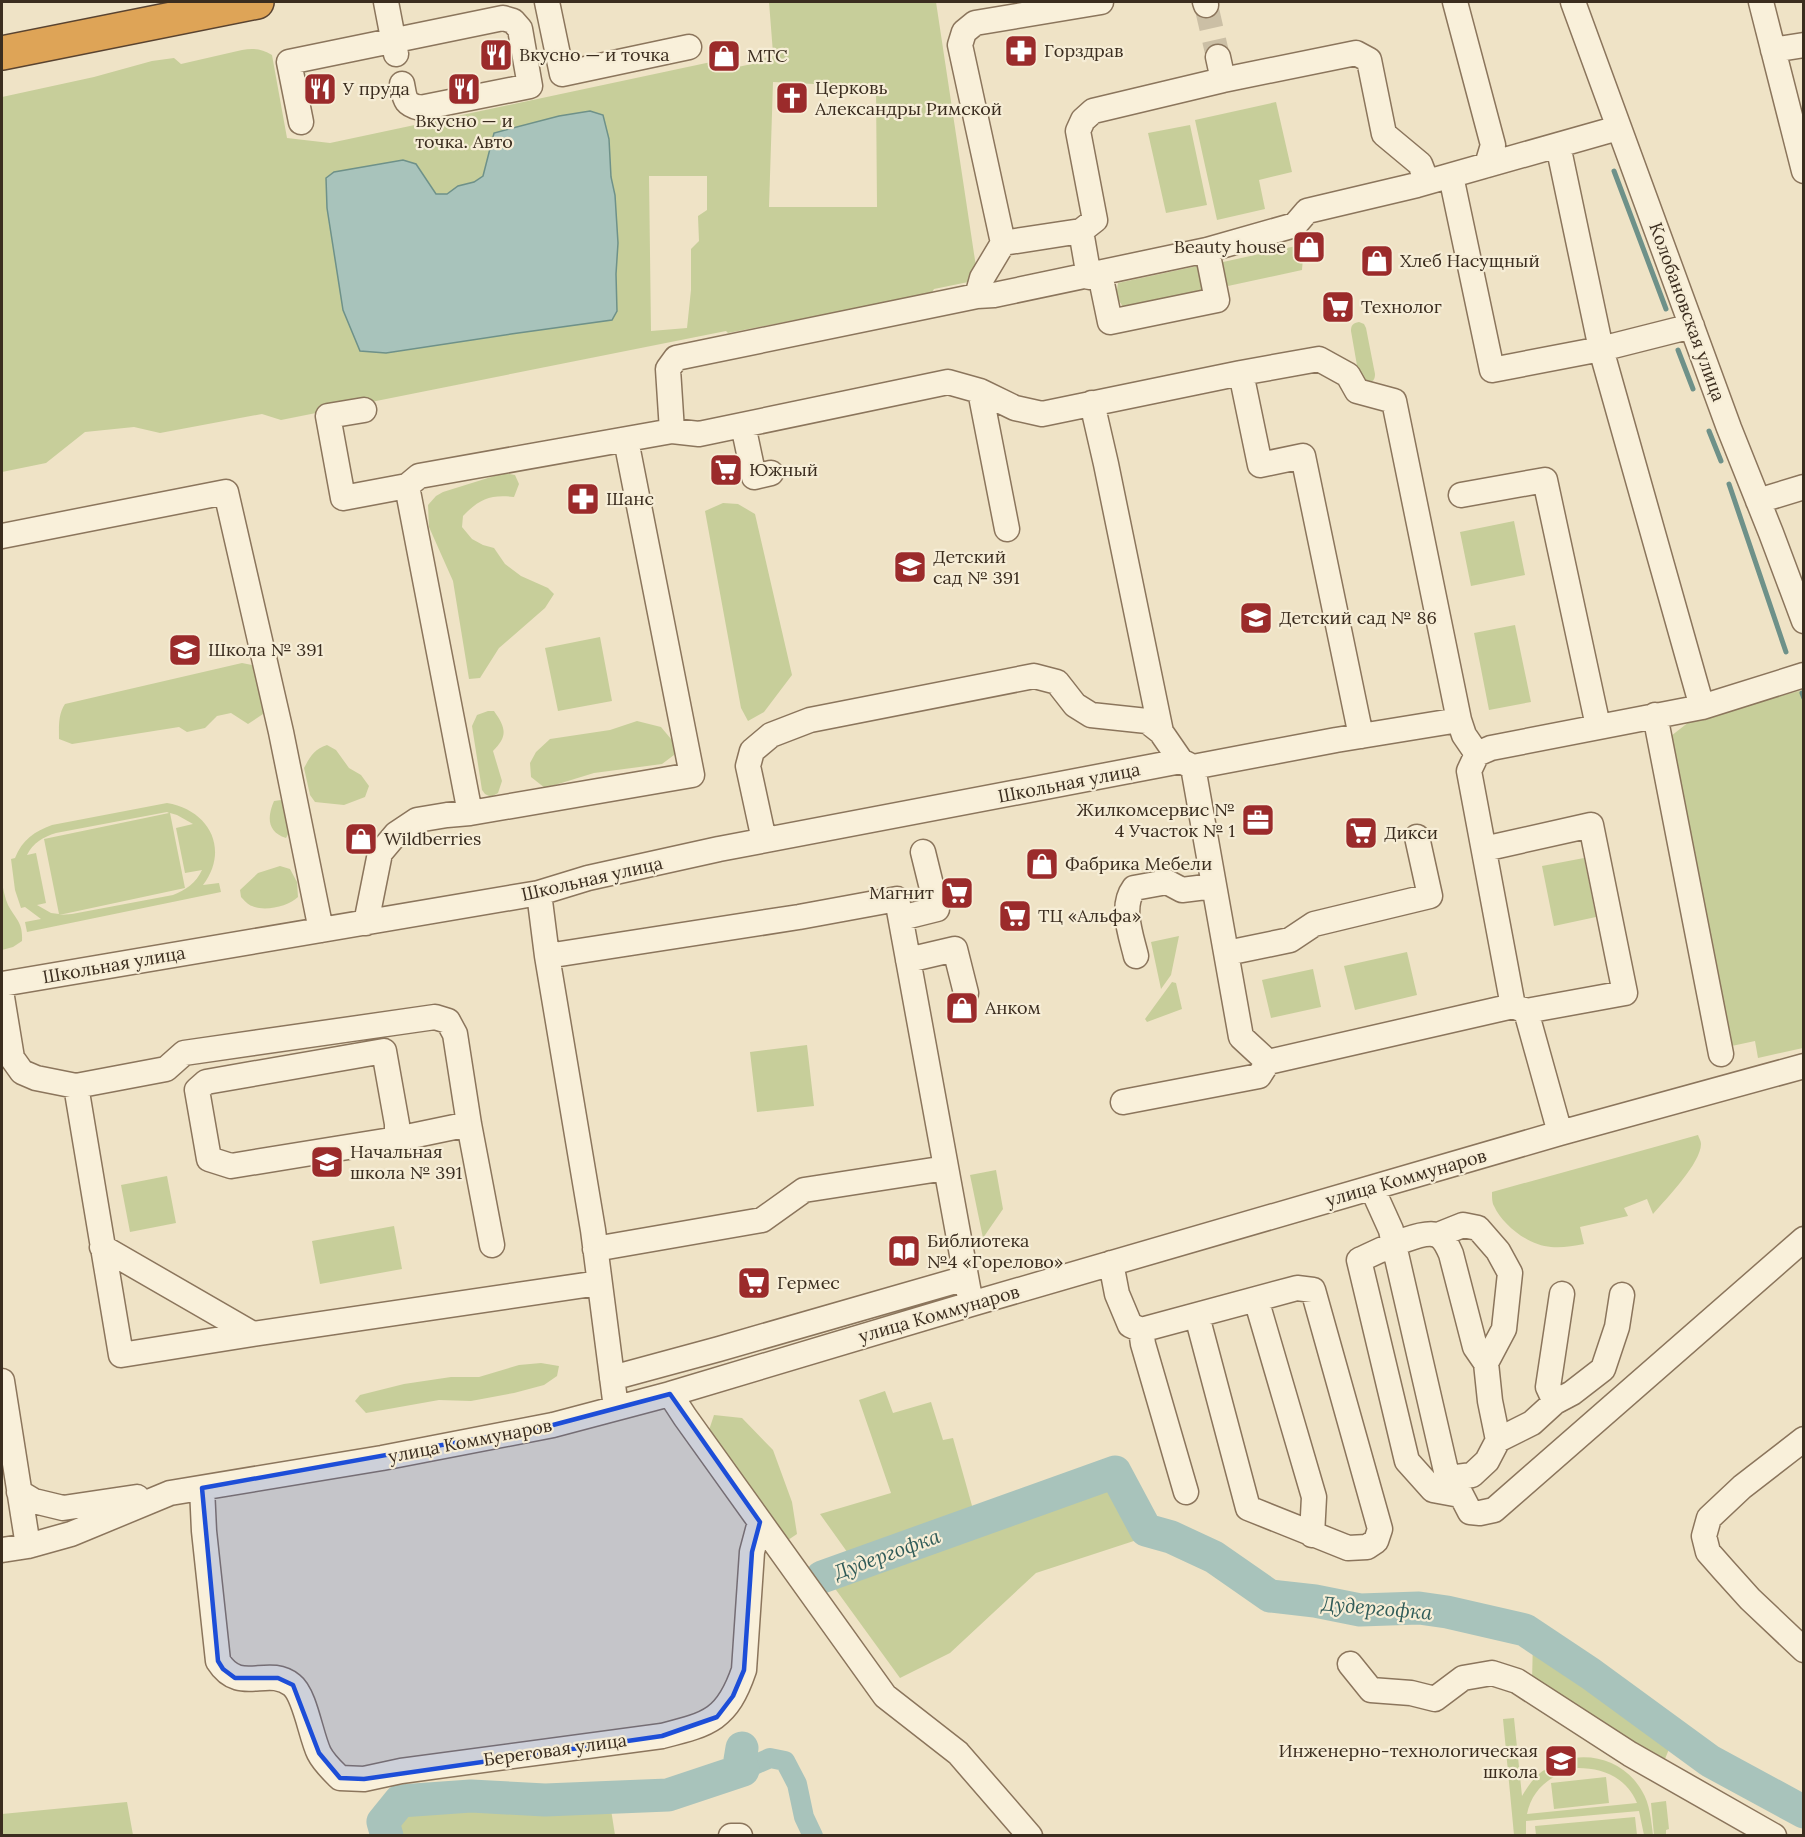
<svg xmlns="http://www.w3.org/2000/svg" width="1805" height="1837" font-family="Lora,serif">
<rect width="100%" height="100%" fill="#efe3c6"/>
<path fill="#c7ce9a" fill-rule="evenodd" d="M769 2H936L978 280 934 289 931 294 728 333 726 331 281 420 262 414 160 433 134 427 85 432 46 463 2 472V97L94 77 152 61 174 58 181 64 242 50C254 48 262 49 272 55L287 138 330 143 711 62 713 72 757 63 773 53ZM773 82 876 87 877 207H769ZM649 176H707V210L698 216 699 241 691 249V290L687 328 651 331Z
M1276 102 1292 172 1259 180 1265 209 1217 220 1195 120Z
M1190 125 1207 205 1166 213 1148 133Z
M1296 246 1303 257 1302 270 1228 286 1221 275 1223 262Z
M1202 265 1206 289 1123 307 1116 296 1118 283Z
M1359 322 1364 324 1366 328 1375 374C1375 380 1373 382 1366 383L1359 377 1351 331C1351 325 1353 323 1359 322Z
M504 473 515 475 519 484 514 497C491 494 479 499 463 516L462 527 472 539 483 545 494 548 505 564 521 576 548 588 554 594 545 608 499 648 480 678 469 679 453 581 429 527 428 505 436 496 443 492Z
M723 503 738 504 755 514 792 675 764 712 748 721 741 708 705 511Z
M1514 521 1525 575 1471 586 1460 532Z
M1515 625 1531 702 1489 710 1474 633Z
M600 637 612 701 558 711 545 648Z
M242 663 252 665 256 670 265 704 263 714 248 724 231 713 217 716 205 728 187 732 179 727 72 744 59 739C59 727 58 714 65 704Z
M1803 690V1048L1758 1058 1755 1041 1727 1047 1671 736 1694 718Z
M488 711H494C506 728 508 736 493 751L502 781 498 793 491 797 485 794 482 790 472 726 477 715Z
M637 721 661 727 676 745 674 755 662 764 594 773 545 788 531 777 530 763 536 752 550 739 610 730Z
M327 745 336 750 349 768 361 775 369 786 365 797 344 805 315 802 310 795 304 768C310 757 314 749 327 745Z
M281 800 284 804 291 829 286 838C267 832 267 817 274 801Z
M167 803C209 810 230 849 203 885L219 883 221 892 27 932 25 922 41 919 25 907 21 908 15 890 11 859 15 858C22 840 35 831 52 825ZM167 812 169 813 44 839 59 914 51 913 37 905 46 903 36 853 27 855C33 843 43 837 56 833ZM170 813 177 815 193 824 176 828 185 873 202 870C196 883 186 890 173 895L72 914 59 915 185 888Z
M1584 858 1596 917 1554 926 1542 866Z
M280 866 290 869 297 882 298 897C289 906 265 912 252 906 248 905 244 900 241 897L240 890 258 873Z
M2 881C3 889 5 898 8 905 16 920 23 922 22 941L13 947 2 950Z
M1179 936 1171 975 1161 989 1151 942Z
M1407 952 1417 995 1355 1010 1344 966Z
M1313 969 1321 1007 1271 1018 1262 980Z
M1172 982 1176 983 1182 1009 1147 1022 1145 1019Z
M807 1045 814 1106 757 1112 750 1052Z
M1698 1135C1699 1138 1701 1141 1701 1144 1701 1163 1666 1199 1653 1214L1647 1199 1624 1208 1628 1216 1580 1227 1584 1244C1573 1246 1562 1248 1551 1247 1530 1246 1503 1226 1494 1206 1492 1203 1492 1197 1492 1192Z
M996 1170 1003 1209 983 1238 970 1175Z
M167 1176 176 1223 130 1232 121 1185Z
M394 1226 402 1269 320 1284 312 1241Z
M541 1363 559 1366 557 1376 544 1385 514 1393 471 1401 439 1400 366 1413 355 1401 360 1395 404 1384 451 1377H479L519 1365Z
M885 1391 893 1413 931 1402 943 1440 953 1438 976 1520 855 1563 820 1514 891 1493 859 1400Z
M714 1415 742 1418 773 1450 792 1502 797 1534 788 1540 709 1430Z
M1115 1480 1146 1537 1036 1573 950 1653 900 1678 831 1583Z
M1533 1639 1673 1739 1663 1764 1532 1682Z
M1514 1718 1522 1796C1528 1786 1535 1775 1546 1769 1578 1747 1623 1757 1642 1791 1650 1804 1651 1820 1653 1835H1644L1639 1811 1526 1821V1835H1514L1503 1719ZM1578 1768C1603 1768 1627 1778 1637 1803L1527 1814C1532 1788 1553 1773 1578 1768Z
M1606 1777 1609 1803 1554 1809 1551 1783Z
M1666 1801 1669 1829 1666 1830V1835H1654L1651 1803Z
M127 1802 133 1835H2V1814Z
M466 1802 513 1807 610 1803 615 1835H399C399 1831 399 1825 400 1821 407 1801 449 1802 466 1802Z
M1635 1817 1637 1835H1536L1535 1826Z"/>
<path fill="#a8c3bb" stroke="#6e9189" stroke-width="1.5" d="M590 111 603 115 609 139 611 177 615 195 618 243 616 274 617 311 612 320 511 334 386 353 360 351 343 310 327 208 326 178 334 172 403 160 416 164 436 194H447L458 186 474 182 483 176 494 133 559 116Z"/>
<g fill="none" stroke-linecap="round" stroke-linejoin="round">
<path stroke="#6e9189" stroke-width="5" d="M1614 171 1666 309
M1678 350 1693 389
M1709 431 1721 461
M1729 484 1786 652
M1802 693 1804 698"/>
<path stroke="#a8c3bb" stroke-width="20" d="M743 1770 770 1758 785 1761 797 1784 804 1817 813 1836"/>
<path stroke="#a8c3bb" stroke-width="33" d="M822 1577 1115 1472 1146 1530 1171 1537 1214 1557 1270 1596 1315 1601 1360 1610 1419 1608 1447 1612 1525 1630 1591 1674 1710 1761 1804 1812
M387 1836 383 1822 400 1801 471 1796 545 1800 668 1795 743 1770 740 1760 742 1748"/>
<path stroke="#cbbfa5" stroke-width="24" stroke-dasharray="24 12" stroke-linecap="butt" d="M1206 5 1218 57"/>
<g stroke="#8b755c" stroke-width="27">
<path id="minor" d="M386 2 396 54
M547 2 562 74 689 47
M1101 2 975 23 964 32 960 45 1003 243 1081 231 1095 220 1078 131 1083 120 1093 111 1223 80 1356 53 1369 60 1384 134 1420 164 1427 182
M1205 2 1206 5
M1455 2 1493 145 1487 165
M1573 2 1729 428 1771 533 1804 621
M1761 2 1804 171
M1773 50 1804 45
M1218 57 1223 80
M301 122 289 62 503 18 513 21 520 29 530 86 420 108C404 104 405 99 402 84
M1558 145 1601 349 1702 707
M1451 176 1492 370 1601 349 1692 326
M1081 231 1089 277
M1100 274 1110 322 1217 300 1207 250
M977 296 982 278 1003 243
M1241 373 1260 465 1303 456 1361 736
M980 391 1007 529
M1092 403 1106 464 1161 732 1181 761 1193 767 1241 1037 1268 1062 1513 1006
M364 410 328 416 343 498 407 486 419 476 672 431 699 434 948 382 980 391 1015 408 1042 414 1241 373 1319 359 1348 375 1357 391 1394 401 1459 720 1464 735 1477 754
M743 425 754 477 771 473
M672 431 668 369 676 358 977 296 994 295 1207 250 1295 225 1307 211 1417 185 1618 128
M407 486 470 813
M1461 495 1545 480 1598 726
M1758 501 1804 487
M2 536 226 492 281 732 321 930
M1655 715 1721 1054
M1193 767 1336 740 1459 720
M764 840 748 766 752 751 771 735 810 720 1034 676 1057 682 1075 705 1091 715 1147 721 1161 732
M1484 849 1591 825 1625 993 1526 1011
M539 893 547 956 593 1230 616 1408
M901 918 937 909 923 852
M366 923 380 853 396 834 417 820 447 815 470 813 692 775 626 440
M1227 953 1290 940 1314 924 1430 896 1417 837
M547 956 799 917 897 899 971 1304
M1136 956C1131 935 1120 907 1134 888L1167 882 1182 890 1214 886
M908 960 955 949 966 993
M2 984 539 893 588 878 719 849 1181 761
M2 997 12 1058 22 1072 36 1078 76 1086 166 1069 184 1053 435 1017 448 1021 455 1034 469 1124 492 1245
M76 1086 121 1355 253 1334
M1123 1102 1259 1076 1268 1062
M1560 1133 1526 1011 1513 1006 1469 771 1477 754 1491 748 1702 707 1804 675
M397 1139V1124L384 1051 206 1082 197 1090 209 1159 231 1166 397 1139 469 1124
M1372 1188 1391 1230 1394 1245 1446 1471 1451 1476 1457 1477 1472 1475 1487 1461 1498 1440 1490 1401 1486 1363 1475 1347 1451 1254C1448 1247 1444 1238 1437 1235 1421 1229 1375 1253 1359 1260L1407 1461 1433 1490 1460 1495
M1438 1235 1463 1225 1478 1228 1498 1251 1510 1273 1504 1329 1486 1363
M102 1247 253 1334 599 1283
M595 1249 762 1220 804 1190 946 1168
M1111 1263 1117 1294 1130 1325 1141 1330 1297 1288 1313 1290 1380 1529 1376 1541 1367 1547 1348 1548 1248 1508 1197 1316
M1256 1299 1314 1497 1312 1535
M1141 1330 1143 1344 1186 1492
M612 1378 719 1349 966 1278
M2 1381 28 1546
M670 1394 685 1417 885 1696 958 1753 1030 1836
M1555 1402 1572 1393 1603 1369 1617 1327 1622 1295
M1804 1439 1742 1487 1709 1518 1704 1536 1708 1552 1723 1569 1750 1599 1804 1650
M1498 1440 1532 1423 1555 1402 1548 1387 1562 1294
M1454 1481 1470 1512 1480 1513 1494 1510 1804 1239
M202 1488 204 1531 218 1661C240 1696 267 1665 292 1685 305 1695 311 1737 319 1753 324 1763 332 1770 340 1778L364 1779 401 1771 662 1736C709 1724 727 1720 744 1670L752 1552 760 1522
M19 1492 34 1501 63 1508 137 1497
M2 1550 28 1546 71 1534 170 1493 382 1458 553 1425 670 1394 971 1304 1560 1133 1804 1066
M1350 1664 1371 1690 1411 1693 1435 1699 1463 1678 1492 1673 1517 1681 1630 1754 1774 1836
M731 1836H740"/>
</g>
<g stroke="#594330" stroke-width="36">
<path id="highway" d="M2 53 257 2"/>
</g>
<use href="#minor" stroke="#f9f0da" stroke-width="24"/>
<use href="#highway" stroke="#dea457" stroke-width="33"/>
</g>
<path fill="#1d4ed8" fill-opacity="0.2" stroke="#1d4ed8" stroke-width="4.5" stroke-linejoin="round" d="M670 1394 760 1522 752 1552 744 1670 733 1696 717 1717 662 1736 364 1779 340 1778 319 1753 293 1685 278 1678H235L223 1669 218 1661 202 1488 553 1425Z"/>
<defs>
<g id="pharmacy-square" transform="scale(1.725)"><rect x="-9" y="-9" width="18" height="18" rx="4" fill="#9b2b2b" stroke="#f6edd6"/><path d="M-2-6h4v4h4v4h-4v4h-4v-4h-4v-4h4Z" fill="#fff"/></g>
<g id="restaurant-square" transform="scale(1.725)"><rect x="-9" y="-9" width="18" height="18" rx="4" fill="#9b2b2b" stroke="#f6edd6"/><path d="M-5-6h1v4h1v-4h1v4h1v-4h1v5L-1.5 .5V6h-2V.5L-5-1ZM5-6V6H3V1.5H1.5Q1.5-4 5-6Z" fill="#fff"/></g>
<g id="shop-square" transform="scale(1.725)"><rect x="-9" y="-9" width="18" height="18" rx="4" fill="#9b2b2b" stroke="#f6edd6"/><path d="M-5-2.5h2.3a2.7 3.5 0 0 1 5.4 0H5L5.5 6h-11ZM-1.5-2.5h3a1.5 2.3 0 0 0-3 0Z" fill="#fff"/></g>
<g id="church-square" transform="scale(1.725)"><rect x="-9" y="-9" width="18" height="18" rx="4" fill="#9b2b2b" stroke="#f6edd6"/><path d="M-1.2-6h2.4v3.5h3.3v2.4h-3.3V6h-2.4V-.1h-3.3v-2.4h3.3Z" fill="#fff"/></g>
<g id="supermarket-square" transform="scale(1.725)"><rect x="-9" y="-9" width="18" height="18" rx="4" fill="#9b2b2b" stroke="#f6edd6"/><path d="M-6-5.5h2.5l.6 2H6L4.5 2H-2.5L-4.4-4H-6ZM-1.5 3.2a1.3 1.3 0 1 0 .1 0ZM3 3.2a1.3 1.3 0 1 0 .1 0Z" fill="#fff"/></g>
<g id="school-square" transform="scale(1.725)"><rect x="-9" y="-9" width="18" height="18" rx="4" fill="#9b2b2b" stroke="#f6edd6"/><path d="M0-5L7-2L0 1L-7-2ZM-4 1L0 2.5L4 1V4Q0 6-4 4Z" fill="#fff"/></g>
<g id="office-square" transform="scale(1.725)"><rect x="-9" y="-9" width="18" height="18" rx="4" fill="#9b2b2b" stroke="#f6edd6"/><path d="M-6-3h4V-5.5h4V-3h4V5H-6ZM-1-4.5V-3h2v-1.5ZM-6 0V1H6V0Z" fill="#fff"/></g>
<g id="library-square" transform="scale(1.725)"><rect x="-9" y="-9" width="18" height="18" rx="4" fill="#9b2b2b" stroke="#f6edd6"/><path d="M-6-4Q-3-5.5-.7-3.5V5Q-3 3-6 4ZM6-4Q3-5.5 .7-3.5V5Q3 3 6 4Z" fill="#fff"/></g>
</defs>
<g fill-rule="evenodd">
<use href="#pharmacy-square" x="1021" y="51"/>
<use href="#restaurant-square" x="496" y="55"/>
<use href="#shop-square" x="724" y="56"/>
<use href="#restaurant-square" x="320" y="89"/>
<use href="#restaurant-square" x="464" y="89"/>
<use href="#church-square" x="792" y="98"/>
<use href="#shop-square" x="1309" y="247"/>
<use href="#shop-square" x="1377" y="261"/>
<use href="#supermarket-square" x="1338" y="307"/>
<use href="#supermarket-square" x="726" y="470"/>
<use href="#pharmacy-square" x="583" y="499"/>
<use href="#school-square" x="910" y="567"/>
<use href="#school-square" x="1256" y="618"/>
<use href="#school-square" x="185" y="650"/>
<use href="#office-square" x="1258" y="820"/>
<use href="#supermarket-square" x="1361" y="833"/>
<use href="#shop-square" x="361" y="839"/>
<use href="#shop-square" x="1042" y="864"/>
<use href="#supermarket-square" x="957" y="893"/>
<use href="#supermarket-square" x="1015" y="916"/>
<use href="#shop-square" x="962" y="1008"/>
<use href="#school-square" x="327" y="1162"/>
<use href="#library-square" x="904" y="1251"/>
<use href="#supermarket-square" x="754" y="1283"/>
<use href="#school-square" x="1561" y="1761"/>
</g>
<g text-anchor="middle" stroke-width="4.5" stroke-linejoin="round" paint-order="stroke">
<g font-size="18" fill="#3b2d1f" stroke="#f6edd6" text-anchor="start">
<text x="1044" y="57">Горздрав</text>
<text x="519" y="61">Вкусно — и точка</text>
<text x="747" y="62">МТС</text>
<text x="815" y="94">Церковь<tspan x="815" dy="21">Александры Римской</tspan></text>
<text x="343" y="95">У пруда</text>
<text x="464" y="127" text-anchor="middle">Вкусно — и<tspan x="464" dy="21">точка. Авто</tspan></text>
<text x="1286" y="253" text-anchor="end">Beauty house</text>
<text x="1400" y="267">Хлеб Насущный</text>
<text x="1361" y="313">Технолог</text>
<text x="749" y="476">Южный</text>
<text x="606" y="505">Шанс</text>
<text x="933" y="563">Детский<tspan x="933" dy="21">сад № 391</tspan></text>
<text x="1279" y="624">Детский сад № 86</text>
<text x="208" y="656">Школа № 391</text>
<text x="1235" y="816" text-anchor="end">Жилкомсервис №<tspan x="1235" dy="21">4 Участок № 1</tspan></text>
<text x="1384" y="839">Дикси</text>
<text x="384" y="845">Wildberries</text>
<text x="1065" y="870">Фабрика Мебели</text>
<text x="934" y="899" text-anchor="end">Магнит</text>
<text x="1038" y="922">ТЦ «Альфа»</text>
<text x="985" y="1014">Анком</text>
<text x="350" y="1158">Начальная<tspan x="350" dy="21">школа № 391</tspan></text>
<text x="927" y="1247">Библиотека<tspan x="927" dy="21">№4 «Горелово»</tspan></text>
<text x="777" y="1289">Гермес</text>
<text x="1538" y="1757" text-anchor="end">Инженерно-технологическая<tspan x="1538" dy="21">школа</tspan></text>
</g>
<g font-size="18" fill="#3b2d1f" stroke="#f6edd6">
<text transform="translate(1687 312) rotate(70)" y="6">Колобановская улица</text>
<text transform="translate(1069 783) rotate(-11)" y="6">Школьная улица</text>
<text transform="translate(592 879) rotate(-13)" y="6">Школьная улица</text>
<text transform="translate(114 965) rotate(-10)" y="6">Школьная улица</text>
<text transform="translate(1406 1178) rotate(-16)" y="6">улица Коммунаров</text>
<text transform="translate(939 1314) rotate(-16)" y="6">улица Коммунаров</text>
<text transform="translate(470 1441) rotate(-11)" y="6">улица Коммунаров</text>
<text transform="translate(555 1750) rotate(-8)" y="6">Береговая улица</text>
</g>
<g font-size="20" font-style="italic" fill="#2f5b58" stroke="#f6edd6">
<text transform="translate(887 1554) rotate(-20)" y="7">Дудергофка</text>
<text transform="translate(1377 1608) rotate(5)" y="7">Дудергофка</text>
</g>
</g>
<rect width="1805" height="1837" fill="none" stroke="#3b2d1f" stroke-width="6"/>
</svg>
